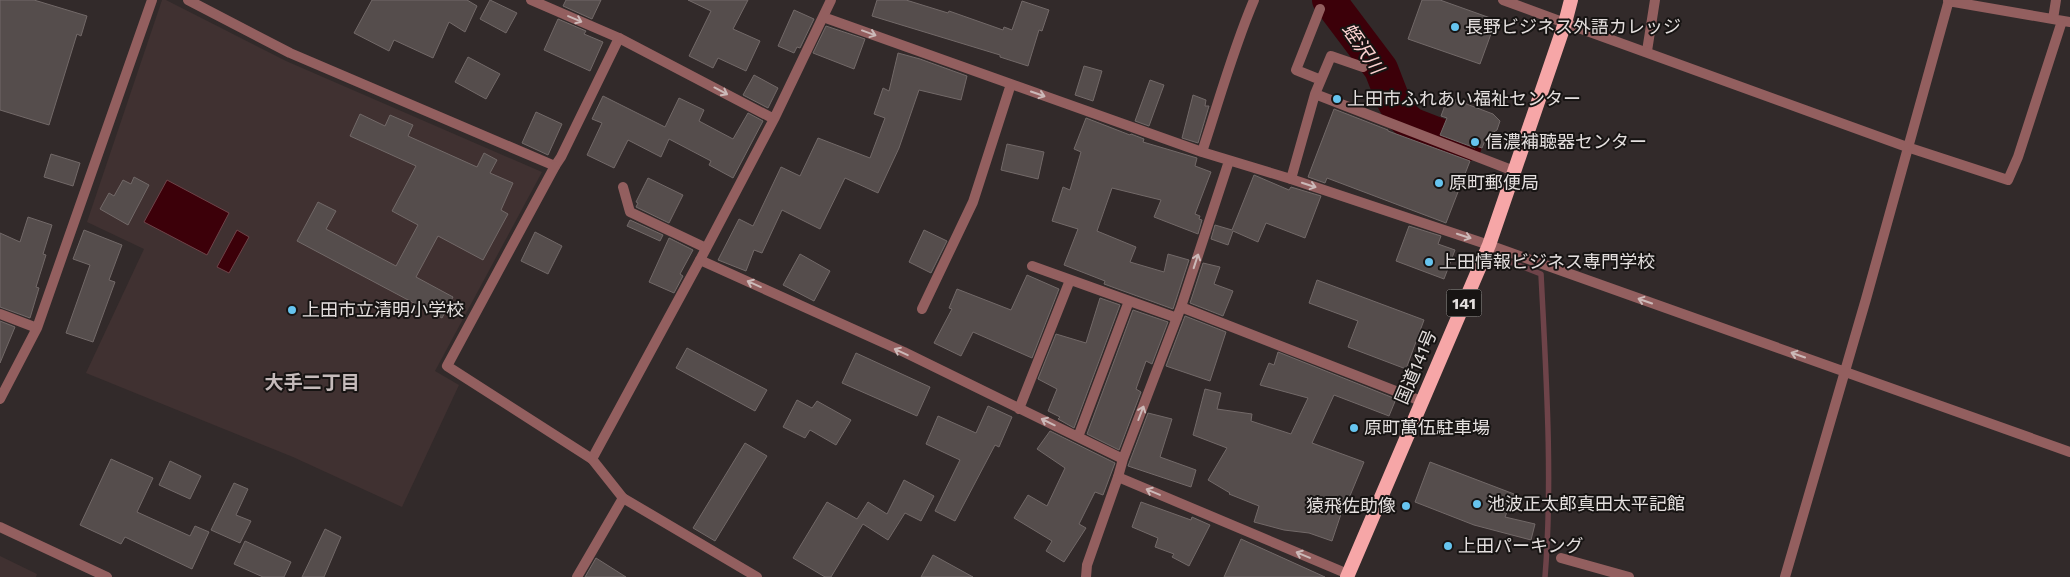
<svg xmlns="http://www.w3.org/2000/svg" width="2070" height="577" font-family="'Work Sans','Noto Sans JP',sans-serif">
<rect width="100%" height="100%" fill="#322a2a"/>
<path fill="#403131" d="M162 0H166L286 61 542 172 435 371 459 385 402 507 293 457 86 373 144 249 87 222Z
M0 556 37 574 36 577H0Z"/>
<path fill="#3c0009" stroke="#6e4349" d="M167 180 229 213 207 255 144 222Z
M237 230 249 237 229 273 217 267Z"/>
<g fill="none" stroke-linecap="round" stroke-linejoin="round">
<path stroke="#6e4349" stroke-width="5.5" d="M1508 261 1541 274C1546 373 1553 478 1545 577"/>
<path stroke="#3c0009" stroke-width="34" d="M1329 0 1381 69 1393 100 1402 116 1411 124 1465 145"/>
</g>
<path fill="#554d4c" stroke="#726968" d="M0 0H34L87 16 81 36 77 34 49 125 0 110Z
M372 0H467L477 6 465 32 449 22 433 58 394 40 389 51 354 33Z
M490 0 517 13 506 33 480 19Z
M566 0H601L592 19 563 6Z
M688 0H748L733 29 760 41 746 71 718 58 713 68 689 56 711 11Z
M877 0H906L948 13 949 11 1003 30 1004 27 1012 30 1022 1 1049 10 1042 31 1039 30 1028 66 1000 57V55L872 16Z
M1422 0H1440L1496 20 1480 64 1408 39Z
M794 10 814 19 800 48 797 47 794 53 778 46Z
M558 19 586 31 584 34 603 42 590 71 544 50Z
M826 26 865 39 854 69 813 53Z
M898 53 920 59 967 76 961 100 919 90 899 148 878 193 845 178 820 229 782 210 762 253 754 250 746 271 718 260 739 219 753 226 781 167 800 176 818 138 870 158 885 118 874 114 883 88 889 91Z
M468 57 500 74 486 99 455 82Z
M1084 66 1102 71 1093 101 1075 95Z
M754 75 778 88 768 108 743 95Z
M1150 80 1164 85 1149 126 1135 121Z
M1193 95 1206 100 1205 106H1209L1198 143 1182 138Z
M603 96 665 127 679 98 704 110 699 121 733 139 748 113 763 121 733 178 709 165 711 161 669 139 661 157 628 140 614 168 587 155 602 123 592 119Z
M1448 97 1493 114 1500 121 1497 130 1487 136 1482 148 1476 146 1475 148 1440 135 1447 118 1441 116Z
M1334 109 1388 130V131L1470 161 1446 223 1327 178 1325 183 1308 177Z
M536 112 562 124 548 155 522 143Z
M360 114 385 126 390 115 413 125 408 136 477 167 484 153 497 160 490 173 513 183 501 210 508 214 483 260 438 236 416 277 453 297 442 318 297 241 318 202 336 211 326 229 396 266 418 225 392 211 416 166 350 136Z
M1086 118 1130 135 1131 134 1144 139 1143 142 1197 158 1195 166 1211 172 1195 214 1200 216 1199 219 1202 220 1198 234 1154 217 1161 200 1112 188 1097 231 1136 247 1130 262 1164 272 1168 254 1189 260 1173 309 1104 284 1105 281 1064 265 1078 229 1052 221 1063 187 1070 190 1081 152 1074 149Z
M1007 144 1044 152 1038 179 1001 170Z
M51 154 80 163 73 186 44 177Z
M1254 175 1289 190 1291 187 1321 196 1305 238 1266 223 1258 242 1233 231 1228 245 1211 239 1215 225 1232 230Z
M134 177 149 185 128 225 100 209 109 193 114 196 123 180 131 184Z
M648 178 683 195 669 223 636 207 638 203 636 202Z
M28 217 52 225 43 254 46 255 36 287 39 288 30 318 0 307V233L20 242Z
M630 220 663 235 660 241 627 226Z
M1409 226 1441 236 1438 244 1455 250 1444 279 1396 261Z
M84 230 122 245 109 280 115 282 93 342 66 333 90 265 73 259Z
M924 230 947 241 931 273 909 262Z
M535 232 562 246 548 274 521 261Z
M669 238 693 250 680 274 683 276 674 293 649 282Z
M800 254 830 271 814 301 783 285Z
M1203 263 1220 267 1214 284 1233 291 1223 316 1190 303Z
M1027 275 1059 289 1032 358 973 332 961 356 934 343 952 309 949 308 957 289 1011 310Z
M1317 280 1424 320 1406 369 1348 347 1358 321 1309 303Z
M1100 298 1120 305 1074 428 1058 419 1060 417 1048 411 1057 389 1038 379 1056 334 1086 343Z
M1133 310 1168 322 1152 364 1146 361 1136 389 1141 392 1119 450 1087 434Z
M1185 316 1226 332 1210 381 1166 366Z
M0 321 15 327 0 363Z
M687 348 767 390 755 411 676 368Z
M1278 352 1396 399 1389 416 1334 395 1312 443 1364 462 1347 503 1345 502 1332 541 1309 533 1284 530 1254 522 1259 506 1229 494 1230 493 1208 480 1227 448 1193 435 1205 389 1221 393 1217 409 1252 414 1251 421 1291 434 1308 398 1260 385 1269 363 1274 365Z
M856 353 930 387 917 416 842 383Z
M797 400 812 408 817 401 851 420 836 445 810 430 805 438 783 427Z
M988 406 1012 417 999 447 995 445 955 521 935 511 960 460 926 444 938 416 976 433Z
M1148 413 1172 419 1160 457 1196 470 1191 487 1128 466Z
M1050 431 1115 463 1103 495 1095 492 1079 524 1086 528 1064 562 1046 551 1052 541 1014 518 1028 495 1047 506 1065 468 1037 449Z
M745 443 767 456 715 541 693 528Z
M111 459 153 478 137 512 190 536 195 526 209 532 192 569 125 537 121 544 80 525Z
M170 461 201 476 190 499 159 485Z
M1430 462 1514 494 1505 517 1535 524 1531 540 1474 525 1415 502Z
M904 480 934 496 921 521 905 513 888 540 863 524 831 577H825L793 558 827 502 857 519 868 502 887 514Z
M234 483 248 489 236 515 251 521 240 543 211 530Z
M1141 502 1191 520 1192 517 1210 525 1189 566 1172 557 1174 554 1155 547 1158 538 1132 527Z
M325 529 341 537 324 577H302Z
M1241 539 1325 577H1224Z
M245 541 291 562 284 577H263L234 564Z
M933 555 973 577H921Z
M596 558 626 577H585Z"/>
<g fill="none" stroke-linecap="round" stroke-linejoin="round">
<path stroke="#935f5f" stroke-width="10" d="M188 0 290 53 555 166 561 157 619 38
M1320 9 1296 70 1321 80
M1647 51 1655 0
M1315 94 1331 56 1363 67
M1291 179 1315 94 1514 171
M623 187 630 212 706 248
M592 459 700 260
M623 498 757 577
M1561 558 1629 577
M1086 577 1087 565 1118 477"/>
<path stroke="#935f5f" stroke-width="10" d="M531 0 619 38 774 119
M831 0 774 119 700 260 904 352 1123 459
M1948 1 2070 22
M823 17 1202 152 1291 179 1489 245 2070 452
M2053 19 2056 0
M1565 23 1907 147 2008 180 2018 157 2062 21
M1202 152C1219 101 1233 49 1254 0
M1229 161 1181 307 1123 459 1118 477 1348 574
M555 166 447 366 592 459 623 498 577 577
M1032 266 1177 318
M1181 307 1421 401
M922 309 973 202 1011 84
M0 314 37 328
M0 399 37 328 152 0
M1019 409 1070 280
M1078 437 1129 301
M1785 577 1866 299 1949 0"/>
<path stroke="#935f5f" stroke-width="10" d="M1503 0 1565 23
M0 527 107 577"/>
<path stroke="#f6a6a7" stroke-width="14" d="M1347 577 1489 245 1565 23 1571 0"/>
</g>
<defs><path id="oneway-shaft" d="M-6 0H5M1.5-3L5.5 0L1.5 3" fill="none" stroke-width="1.6" stroke-linecap="round" stroke-linejoin="round" transform="scale(1.25)"/></defs>
<g stroke="#ccb9b8">
<use href="#oneway-shaft" transform="translate(575 19) rotate(23)"/>
<use href="#oneway-shaft" transform="translate(869 33) rotate(20)"/>
<use href="#oneway-shaft" transform="translate(721 91) rotate(28)"/>
<use href="#oneway-shaft" transform="translate(1038 94) rotate(19)"/>
<use href="#oneway-shaft" transform="translate(1309 185) rotate(18)"/>
<use href="#oneway-shaft" transform="translate(1464 236) rotate(18)"/>
<use href="#oneway-shaft" transform="translate(1196 261) rotate(-72)"/>
<use href="#oneway-shaft" transform="translate(754 284) rotate(-156)"/>
<use href="#oneway-shaft" transform="translate(1645 301) rotate(-161)"/>
<use href="#oneway-shaft" transform="translate(901 352) rotate(-155)"/>
<use href="#oneway-shaft" transform="translate(1798 355) rotate(-161)"/>
<use href="#oneway-shaft" transform="translate(1141 413) rotate(-69)"/>
<use href="#oneway-shaft" transform="translate(1048 422) rotate(-154)"/>
<use href="#oneway-shaft" transform="translate(1153 492) rotate(-157)"/>
<use href="#oneway-shaft" transform="translate(1303 555) rotate(-157)"/>
</g>
<g fill="#66c4ef" stroke="#171413" stroke-width="2">
<circle cx="1455" cy="27" r="5"/>
<circle cx="1337" cy="99" r="5"/>
<circle cx="1475" cy="142" r="5"/>
<circle cx="1439" cy="183" r="5"/>
<circle cx="1429" cy="262" r="5"/>
<circle cx="292" cy="310" r="5"/>
<circle cx="1354" cy="428" r="5"/>
<circle cx="1477" cy="504" r="5"/>
<circle cx="1406" cy="506" r="5"/>
<circle cx="1448" cy="546" r="5"/>
</g>
<g text-anchor="middle" stroke-width="4" stroke-linejoin="round" paint-order="stroke">
<rect fill="#171413" stroke="#a6a2a1" stroke-width="1" x="1446.5" y="289.5" width="35" height="27" rx="4"/>
<g font-size="16" font-weight="bold" fill="#e4dfde">
<text x="1464" y="309">141</text>
</g>
<g font-size="18" fill="#e4dfde" stroke="#171413" text-anchor="start">
<text x="1465" y="33">長野ビジネス外語カレッジ</text>
<text x="1347" y="105">上田市ふれあい福祉センター</text>
<text x="1485" y="148">信濃補聴器センター</text>
<text x="1449" y="189">原町郵便局</text>
<text x="1439" y="268">上田情報ビジネス専門学校</text>
<text x="302" y="316">上田市立清明小学校</text>
<text x="1364" y="434">原町萬伍駐車場</text>
<text x="1487" y="510">池波正太郎真田太平記館</text>
<text x="1396" y="512" text-anchor="end">猿飛佐助像</text>
<text x="1458" y="552">上田パーキング</text>
</g>
<g font-size="18" fill="#e4dfde" stroke="#171413">
<text transform="translate(1416 367) rotate(-67)" y="6">国道141号</text>
</g>
<g font-size="19" font-style="italic" fill="#fdd2d1" stroke="#171413">
<text transform="translate(1363 48) rotate(55)" y="7">蛭沢川</text>
</g>
<g font-size="19" font-weight="bold" fill="#c5bbbb" stroke="#171413">
<text x="312" y="389">大手二丁目</text>
</g>
</g>
</svg>
